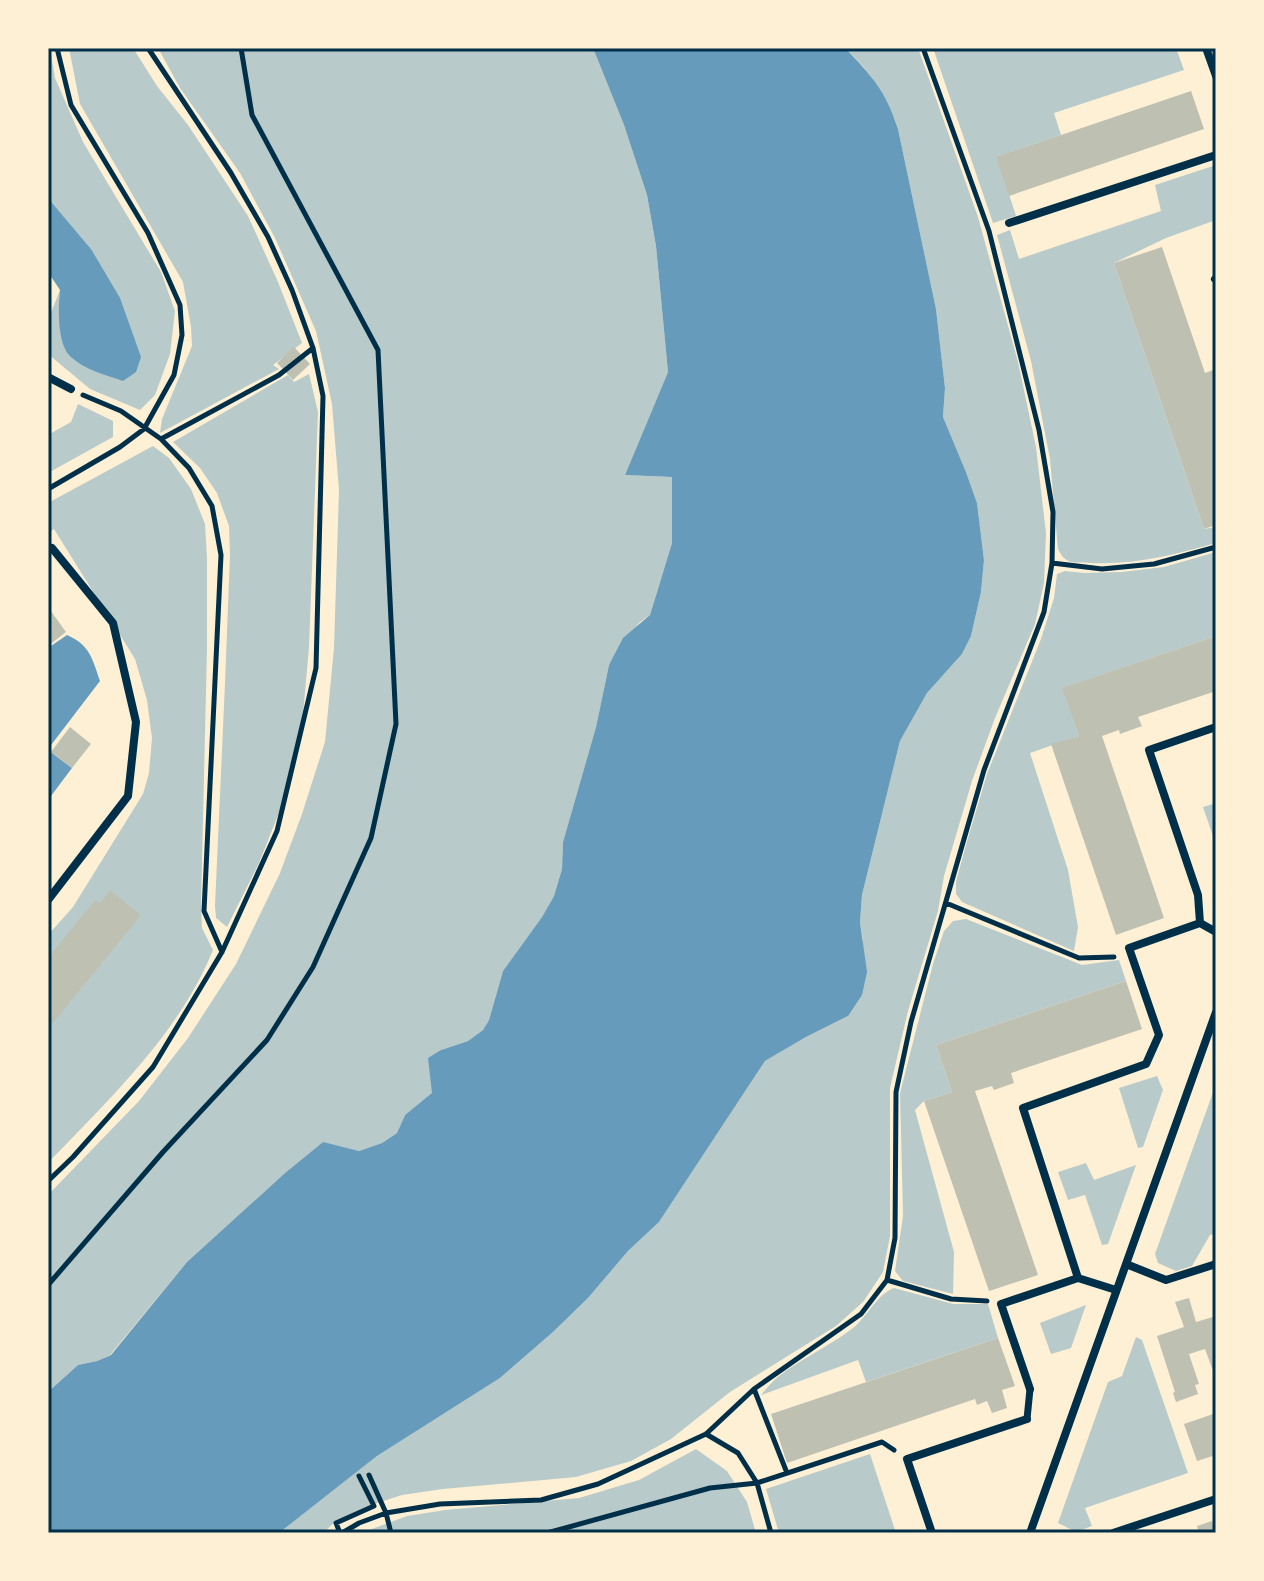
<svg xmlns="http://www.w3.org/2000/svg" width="1264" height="1581" font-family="Helvetica,sans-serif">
<rect width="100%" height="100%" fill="#fdf0d5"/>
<path fill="#b9caca" d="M48 48H50L55 78 83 142 161 272 175 311 170 354 155 395 140 410 90 389 48 354V320L60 290C57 313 61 334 69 356L91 249 48 198Z
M69 48H133L157 86 188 125 248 216 278 282 302 343 273 365 279 369 160 433 162 419 192 346 191 327 183 282 80 104Z
M158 48H593L624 125 647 195 656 246 668 372 625 475 672 477V543L650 615 639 623 609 665 596 727 563 842 562 869 554 896 542 917 503 971 489 1020 483 1030 468 1041 441 1050 432 1094 405 1115 397 1133 382 1143 359 1151 322 1143 285 1173 187 1262 110 1355 97 1361 78 1365 48 1392V1195L139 1101 188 1038 236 964 280 873 302 814 325 742 334 648 339 490 332 404 316 331 275 238 240 173 180 88Z
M845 48H918L978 217 1018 362 1036 447 1046 533 1044 583 1035 624 995 718 972 781 944 876 938 911 908 1011 890 1088V1236L883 1272 863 1302 836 1326 730 1392 671 1439 631 1461 576 1477 443 1489 402 1495 368 1506 336 1521 323 1533H279L377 1456 500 1378 553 1332 588 1298 628 1251 659 1222 765 1061 806 1037 848 1016 863 940 860 922 862 895 900 741 927 693 962 654 971 636 981 592 984 560 977 503 966 472 943 417 945 388 936 309 898 129C888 95 870 72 845 48Z
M933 48H1176L1184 70 1054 113 1061 135 997 157 1016 216 993 223Z
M1213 166 1216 168V220L1166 238 1114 263 1204 529 1216 527V543C1174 555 1134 565 1090 563 1084 562 1077 563 1071 562 1064 560 1061 555 1058 549L1050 459 1031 361 997 235 1010 230 1019 259 1161 211 1155 185Z
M309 374 318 412 309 647 301 737 288 790 259 863 227 927 216 918 215 906 225 683 230 555 229 526 217 493 200 468 173 442 288 375 294 382Z
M78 404 113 421V437L48 473V435L71 422Z
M153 446 169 458 191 489 205 524 207 559V648L201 904 202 928 213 950C179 1034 109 1099 48 1163V935L73 907 143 794 149 773 152 738 147 700 135 659 54 529 48 533V503Z
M1216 552V636L1063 688 1079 736 1030 753 1068 870 1078 927 1074 951 962 902 956 894V882L966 845 987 774 1041 639 1054 598 1057 574 1065 571 1084 573 1122 572 1164 567Z
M1216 803V845L1203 807Z
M966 919 1082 965 1119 960 1126 981 936 1045 952 1092 924 1101 915 1110 954 1252 953 1294 903 1281 895 1271 903 1216 900 1093 933 964 944 931 953 921Z
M1157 1076 1163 1090 1143 1147 1138 1148 1119 1088Z
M1216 1084V1233L1210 1235 1192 1266 1176 1271 1158 1263 1155 1254Z
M1086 1163 1094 1180 1136 1165 1108 1244 1102 1245 1085 1195 1068 1200 1058 1172Z
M894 1288 953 1304H988L998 1338 866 1382 858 1360 761 1395C766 1389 772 1382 779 1376 802 1358 830 1346 853 1328 868 1316 877 1294 894 1288Z
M1086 1305 1071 1348 1051 1354 1040 1323Z
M1136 1337 1142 1340 1188 1473 1085 1508 1092 1526 1076 1532 1058 1523 1108 1382 1122 1376Z
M696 1449 727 1471 747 1502 756 1533H361L407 1516 445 1510 579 1498 639 1480Z
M870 1454 896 1533H779L766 1489Z"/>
<path fill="#669bbc" d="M593 48H845C872 76 886 91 898 129L936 309 945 388 943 417 966 472 977 503 984 560 981 592 971 636 962 654 927 693 900 741 862 895 860 922 867 972 862 995 848 1016 806 1037 765 1061 659 1222 628 1251 588 1298 553 1332 500 1378 377 1456 279 1533H48V1392L78 1365 97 1361 111 1355 187 1262 285 1173 323 1142 359 1151 382 1143 397 1133 405 1115 432 1093 428 1058 441 1050 468 1041 483 1030 489 1020 503 971 542 917 554 896 562 869 563 842 596 727 609 665 623 638 650 615 672 543V477L625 475 668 372 656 246 647 195 624 125Z
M48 198 91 249 120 298 141 357 136 372 123 381C106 375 85 370 71 357 57 345 58 307 60 290L48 272Z
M67 635C90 645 92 658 100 681L48 749V648Z
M48 750 72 768 48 800Z"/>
<path fill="#bec0b2" d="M1191 91 1204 129 1009 196 996 157Z
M1162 247 1205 373 1216 369V399H1214L1216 407V525L1204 529 1114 263Z
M294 347 310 364 293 380 277 363Z
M48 607 66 632 48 646Z
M1216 636V691L1138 717 1142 726 1120 734 1119 730 1102 736 1164 918 1116 935 1051 744 1079 736 1062 688Z
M70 727 91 744 72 768 51 752Z
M110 890 141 915 48 1029V958L95 900 100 903Z
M1126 981 1142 1029 1011 1073 1014 1083 994 1090 992 1086 975 1091 1038 1275 989 1291 924 1101 952 1092 936 1045Z
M1189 1298 1196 1322 1216 1316V1379L1205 1349 1189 1354 1199 1384 1195 1385 1198 1394 1176 1402 1173 1393 1175 1392 1157 1336 1184 1327 1175 1302Z
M998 1338 1015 1386 1002 1390 1007 1408 992 1413 987 1401 977 1405 975 1399 787 1463 771 1414Z
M1216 1413V1455L1197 1461 1184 1424Z
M1212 1521 1216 1533H1199L1197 1526Z"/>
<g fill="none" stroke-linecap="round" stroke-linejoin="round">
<path stroke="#003049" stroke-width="5" d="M83 395 121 411 161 439 189 468 212 506 221 555 204 911 222 952
M161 439 279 375 313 348
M48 489 120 447 144 429 174 375 182 335 180 305 148 233 71 105 57 48
M1052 563 1102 569 1154 564 1216 547
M946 903 1079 958 1114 957
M48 1181 73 1157 153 1067 222 952 277 831 316 668 323 396 313 348 292 290 268 237 231 173 148 48
M887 1280 951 1299 987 1301
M48 1285 163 1152 267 1040 313 967 371 838 396 724 378 350 252 115 241 48
M754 1389 787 1473
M706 1434 738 1453 757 1483 771 1533
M369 1475 386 1513 391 1533
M340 1533 336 1523 374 1506 359 1476
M342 1533 359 1523 386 1513 440 1504 541 1500 598 1484 706 1434 754 1389 861 1314 887 1280 895 1238 896 1092 911 1022 984 770 1044 612 1052 563 1053 512 1039 430 989 231 923 48
M547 1533 710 1488 757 1483 882 1442 894 1450"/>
<path stroke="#003049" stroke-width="7" d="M1027 1419 1030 1389"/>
<path stroke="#003049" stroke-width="8" d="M1206 48 1216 76
M1009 223 1216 155
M1215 279 1216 278
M48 377 71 389
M48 551 52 548 113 623 136 722 128 796 48 900
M1216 727 1149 750 1198 895 1200 923 1216 932
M1126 1264 1166 1280 1216 1264
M1116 1290 1078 1278 1023 1108 1146 1064 1159 1035 1129 948 1200 923
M1030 1389 1001 1304 1078 1278
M932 1533 907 1459 1027 1419
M1030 1533 1216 1012
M1113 1533 1216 1499"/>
</g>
<rect width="1264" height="1581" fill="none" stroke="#fdf0d5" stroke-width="100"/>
<rect x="50" y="50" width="1164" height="1481" fill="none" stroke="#003049" stroke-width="3"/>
</svg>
